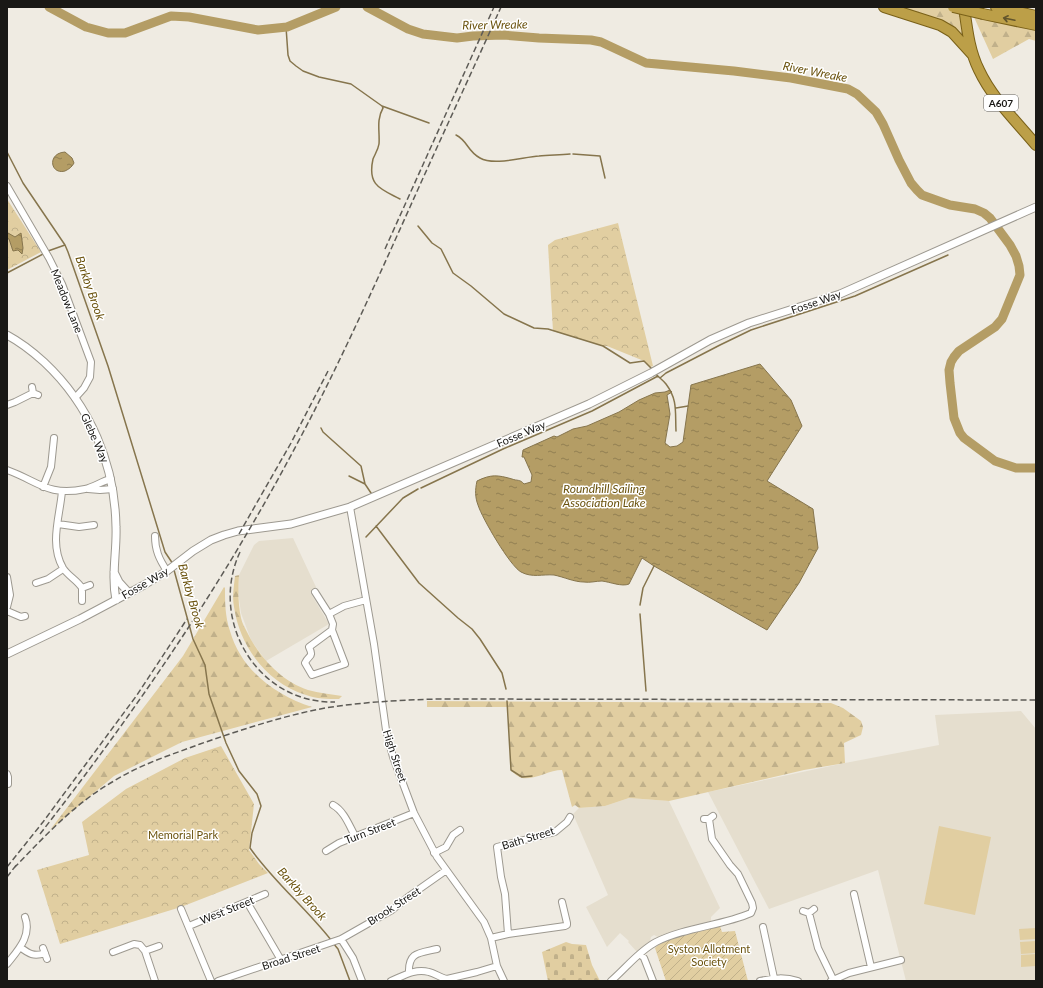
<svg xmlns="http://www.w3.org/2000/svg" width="1043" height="988" font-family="Lato,sans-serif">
<defs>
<pattern id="forest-firs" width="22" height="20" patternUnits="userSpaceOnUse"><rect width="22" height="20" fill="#e1cea1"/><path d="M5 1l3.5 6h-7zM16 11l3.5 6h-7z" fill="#c0b08a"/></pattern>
<pattern id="cemetery-stones" width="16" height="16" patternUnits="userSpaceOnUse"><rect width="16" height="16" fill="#e1cea1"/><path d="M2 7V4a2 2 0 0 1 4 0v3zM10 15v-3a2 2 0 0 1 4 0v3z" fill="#c0b08a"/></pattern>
<pattern id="park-crowns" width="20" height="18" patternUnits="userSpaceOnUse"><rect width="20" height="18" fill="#e1cea1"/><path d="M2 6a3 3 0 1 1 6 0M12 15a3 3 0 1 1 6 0" fill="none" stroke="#c0b08a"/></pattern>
<pattern id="garden-furrows" width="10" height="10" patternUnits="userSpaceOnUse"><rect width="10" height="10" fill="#e1cea1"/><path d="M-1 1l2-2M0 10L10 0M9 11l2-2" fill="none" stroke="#c0b08a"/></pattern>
<pattern id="water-ripples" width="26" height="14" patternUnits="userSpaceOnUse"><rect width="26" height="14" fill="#b49d65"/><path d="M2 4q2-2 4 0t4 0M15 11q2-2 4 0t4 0" fill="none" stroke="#927f52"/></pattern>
</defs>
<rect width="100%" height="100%" fill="#efebe2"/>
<path fill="#e5dece" d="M293 538 316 587 310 592 329 624 266 661 251 640 241 613 238 592 239 575 254 545 259 541Z
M1021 711 1036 729V981H906L878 870 769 909 708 792 845 763 939 745 935 715Z
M629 798 669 801 720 908 711 917V921L658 937 654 935 651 937 650 941 637 952 628 942 629 941 620 933 607 947 586 907 608 895 573 814 579 808 605 806Z"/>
<path fill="#e1cea1" d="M939 826 991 837 975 915 924 904Z
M1036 928V939L1020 940 1019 929Z
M1036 941V953L1021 954 1020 942Z
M1036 954V966L1021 967V955Z"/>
<path fill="url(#forest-firs)" d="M898 7H943L958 10 963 21 966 39 952 26Z
M973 15 1036 27V41L1029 39 993 59Z
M239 575C238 590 238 604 241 618 242 623 245 628 247 632 259 657 282 682 308 690 319 693 331 694 342 696L339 699C328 699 316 699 306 695 267 683 240 647 234 607 232 597 234 586 235 576Z
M224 587 225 588C225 602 225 616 230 631 241 670 275 695 312 707L182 742 114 776 50 830 183 656Z
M427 701 831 703 843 708 861 721 863 727 861 735 844 743 845 763 804 770 669 801 629 798 605 806 579 808 575 805 572 807 562 770C549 770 535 780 522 778 518 777 514 773 511 771L508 707H427Z"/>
<path fill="url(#cemetery-stones)" d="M566 942 572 944 586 945 592 965 600 981H548L542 952Z"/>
<path fill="url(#park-crowns)" d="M7 199 41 252 7 270Z
M618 223 653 366 650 367 644 361 607 346H603L553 331 548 245 555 240Z
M221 746 254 804 249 850 259 864 268 873 181 907 60 944 37 870 89 855 82 822 126 789 185 758Z"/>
<path fill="url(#garden-furrows)" d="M720 926 722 932 735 931 748 981H666L655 948C666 936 704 930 720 926Z"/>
<path fill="url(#water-ripples)" stroke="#86754d" d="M65 152 72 158 74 163C72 167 69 169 65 171 50 175 47 153 65 152Z
M8 233 15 237 21 233 23 248 22 254 18 250 13 251 9 239 7 238Z
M760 364 791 400 802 426 767 481 813 509 818 548 799 583 767 630 654 566 642 558 629 584C622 587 610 582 602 581 596 581 590 583 584 582 574 582 564 577 554 575 543 574 532 578 521 572 510 566 482 518 478 505 475 497 475 490 477 481 491 474 498 475 512 479 517 481 520 479 524 484L531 482 532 475 524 457H522L523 450 554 436 557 437 573 429 587 426 619 412 639 400 655 393 665 392 670 390 672 392 667 395 670 414 665 443 670 447 677 446 683 442 691 385Z"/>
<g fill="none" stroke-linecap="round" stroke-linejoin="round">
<path stroke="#86754d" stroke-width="1.5" d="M286 27 288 55 290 61 296 66 303 71 319 77 351 84 382 106 383 108C376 120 380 132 379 144 378 150 375 154 373 159 367 186 381 189 400 199
M382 106 429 123
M456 135C468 141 467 151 480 158 494 166 523 157 539 156 549 155 560 155 570 154
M7 152 23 183 65 245 68 252 108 366 165 552 173 564
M573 154 600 156 605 178
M418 226 432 243 441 249 453 273 471 286 504 314 534 328 548 329 603 346 630 363 644 361 653 370
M48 251 65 245
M7 273 45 253
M655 373C658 377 663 380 666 384 678 400 675 412 676 431
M660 378 666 373 720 345 751 330 855 296 948 255
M676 408 688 406
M321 428 323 432 361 466 365 484 371 493
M349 476 365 484
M421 488 503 449 592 411 658 376
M376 526 419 583 458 618 472 629 480 639 502 673 506 689
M366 537 403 498 418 489
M174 570 193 639 205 665 209 694 226 743 239 771 257 794 261 806 252 833 250 848C274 882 306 908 331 940
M640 605 643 588 654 566
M640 614 646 691
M507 701 511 770 522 777 532 776
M333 943 338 949 350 981"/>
<path stroke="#b49d65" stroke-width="9" d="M49 7 86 27 108 33H125L171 16 189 17 258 30 287 27 336 7
M367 7 408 29 423 34 457 38 473 36 503 35 539 38 591 40 601 42 646 63 734 71 791 78 848 89 857 94 876 112 883 124 899 160 911 183 917 190 922 195 950 205 975 209 984 213 990 218 1010 245 1016 256 1019 266 1020 275 1002 319 995 327 959 351 954 357 951 362 949 370 950 383 954 418 960 433 964 438 995 461 1016 468H1036"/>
<g stroke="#9d9990" stroke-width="8">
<path id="minor" d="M7 186 49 258 62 284 91 362 90 377 84 388 75 398
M32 387 33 393 38 395
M7 405 15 402 33 393
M7 470C38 481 48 497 85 489 94 487 102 481 111 479
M43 487 51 467 54 438
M88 489 100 490 113 489
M62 491C60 516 49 544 63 568 68 576 77 580 82 588V601
M350 507 374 644 386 730 393 757 414 813 437 857 484 922 491 938 497 966 504 981
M58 524 79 527 94 525
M155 536C155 550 159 559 167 571
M7 577 10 595 7 607
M36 583 48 579 63 569
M82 588 90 585
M315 592 329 614
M7 611 21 617 25 616
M332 630 345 664 312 675 305 663C309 654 314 658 309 647L332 630 333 624 329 614 344 606 366 600
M7 774 8 777V784
M333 805C344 811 349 825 355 836
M704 819H709L713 816
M326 851 339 843 414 813
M434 853 446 847 453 835 460 830
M854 894 871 967
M247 902 281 960
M181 909 211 981
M803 911 809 913 814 909
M809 913 818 948 833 979
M189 926 265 894
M763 927 774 978
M508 934 505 894 501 877 497 847 555 832 567 822 570 817
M491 938 508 934 565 926 567 925V923L562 902
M341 939 353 958 362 981
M20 947C29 954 34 957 45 953
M43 948 47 959
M145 951 159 946
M113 952 134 944 140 945 145 951 155 981
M640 954 644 958 653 981
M7 964C18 950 32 936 25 917
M409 973C408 952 419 953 437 949
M218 981 341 939 392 910 408 897 445 871
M391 981C403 976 415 968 429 972 435 973 440 978 447 979L477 972 497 966
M611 981C626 968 639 951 656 942 686 927 721 926 751 913L753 908 752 903 738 874 730 865 712 839 709 819
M760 981C774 978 785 977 798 981
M831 981 849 973 901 960"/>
</g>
<g stroke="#9d9990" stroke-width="9">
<path id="tertiary" d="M7 335C20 342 33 352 44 362 90 405 115 464 116 527 117 551 111 575 116 600
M114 572 119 582 129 593
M7 654 80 619 144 585 167 571 193 551 211 540 224 535 238 531 291 524 350 507 589 404 651 373 710 340 749 323 840 294 1036 207"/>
</g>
<g stroke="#796018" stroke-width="12">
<path id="trunk" d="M884 7 940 25 952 32 972 54
M964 7C967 28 969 50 979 70 992 98 1016 121 1036 145
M996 7 1036 16
M983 14 1036 25"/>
</g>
<use href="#minor" stroke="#fff" stroke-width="6"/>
<use href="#tertiary" stroke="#fff" stroke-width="7"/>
<use href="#trunk" stroke="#bc9f48" stroke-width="10"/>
<path stroke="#5d5b56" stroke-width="1.5" stroke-dasharray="6 3" stroke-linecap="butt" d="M385 249 494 7
M239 534 291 443 328 371
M240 552C208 621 258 704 335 702
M40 834C136 711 224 582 297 444 338 367 374 287 410 207 440 140 471 74 501 7
M7 867 43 822 137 695 187 619
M14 868C45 836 75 803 114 781 141 764 171 755 200 744 241 730 282 716 325 708 363 702 401 700 439 699L1036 700
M7 877 17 864"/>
<g stroke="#796018" stroke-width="12" stroke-linecap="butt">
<path id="trunk-bridge" d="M953 7 983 14"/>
</g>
<use href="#trunk-bridge" stroke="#bc9f48" stroke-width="10"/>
</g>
<defs><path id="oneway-shaft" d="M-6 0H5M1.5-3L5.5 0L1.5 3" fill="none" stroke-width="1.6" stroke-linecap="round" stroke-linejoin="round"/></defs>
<use stroke="#62552c" href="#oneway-shaft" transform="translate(1009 19) rotate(-168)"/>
<g text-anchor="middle" stroke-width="3" stroke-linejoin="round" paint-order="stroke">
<rect fill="#fff" stroke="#5e5d5b" stroke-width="1" x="984" y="95" width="34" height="16" rx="3"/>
<g font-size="10" font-weight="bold" fill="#191815">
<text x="1001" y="107">A607</text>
</g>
<g font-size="11" fill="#191815" stroke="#fff">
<text transform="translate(67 301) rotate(68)" y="4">Meadow Lane</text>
<text transform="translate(816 302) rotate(-19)" y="4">Fosse Way</text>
<text transform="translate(521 434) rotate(-23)" y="4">Fosse Way</text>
<text transform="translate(95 438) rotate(66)" y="4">Glebe Way</text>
<text transform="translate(145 583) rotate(-30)" y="4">Fosse Way</text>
<text transform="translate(395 756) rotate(72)" y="4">High Street</text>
<text transform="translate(370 831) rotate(-21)" y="4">Turn Street</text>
<text transform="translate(528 838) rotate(-17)" y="4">Bath Street</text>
<text transform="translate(394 906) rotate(-33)" y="4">Brook Street</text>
<text transform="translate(227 910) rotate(-22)" y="4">West Street</text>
<text transform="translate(291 957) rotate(-18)" y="4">Broad Street</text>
</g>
<g font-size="11" fill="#6a520d" stroke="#fff">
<text x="183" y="839">Memorial Park</text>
<text x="709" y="953">Syston Allotment<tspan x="709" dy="13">Society</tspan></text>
</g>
<g font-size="12" font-style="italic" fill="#6b530e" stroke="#fff">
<text transform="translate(495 25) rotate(-1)" y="4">River Wreake</text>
<text transform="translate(815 72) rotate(11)" y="4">River Wreake</text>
<text transform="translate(90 288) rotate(71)" y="4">Barkby Brook</text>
<text x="604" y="493">Roundhill Sailing<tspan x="604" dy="14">Association Lake</tspan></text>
<text transform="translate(191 596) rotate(74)" y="4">Barkby Brook</text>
<text transform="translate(302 894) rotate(48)" y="4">Barkby Brook</text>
</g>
</g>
<rect width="1043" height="988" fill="none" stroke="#191815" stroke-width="16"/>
</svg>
